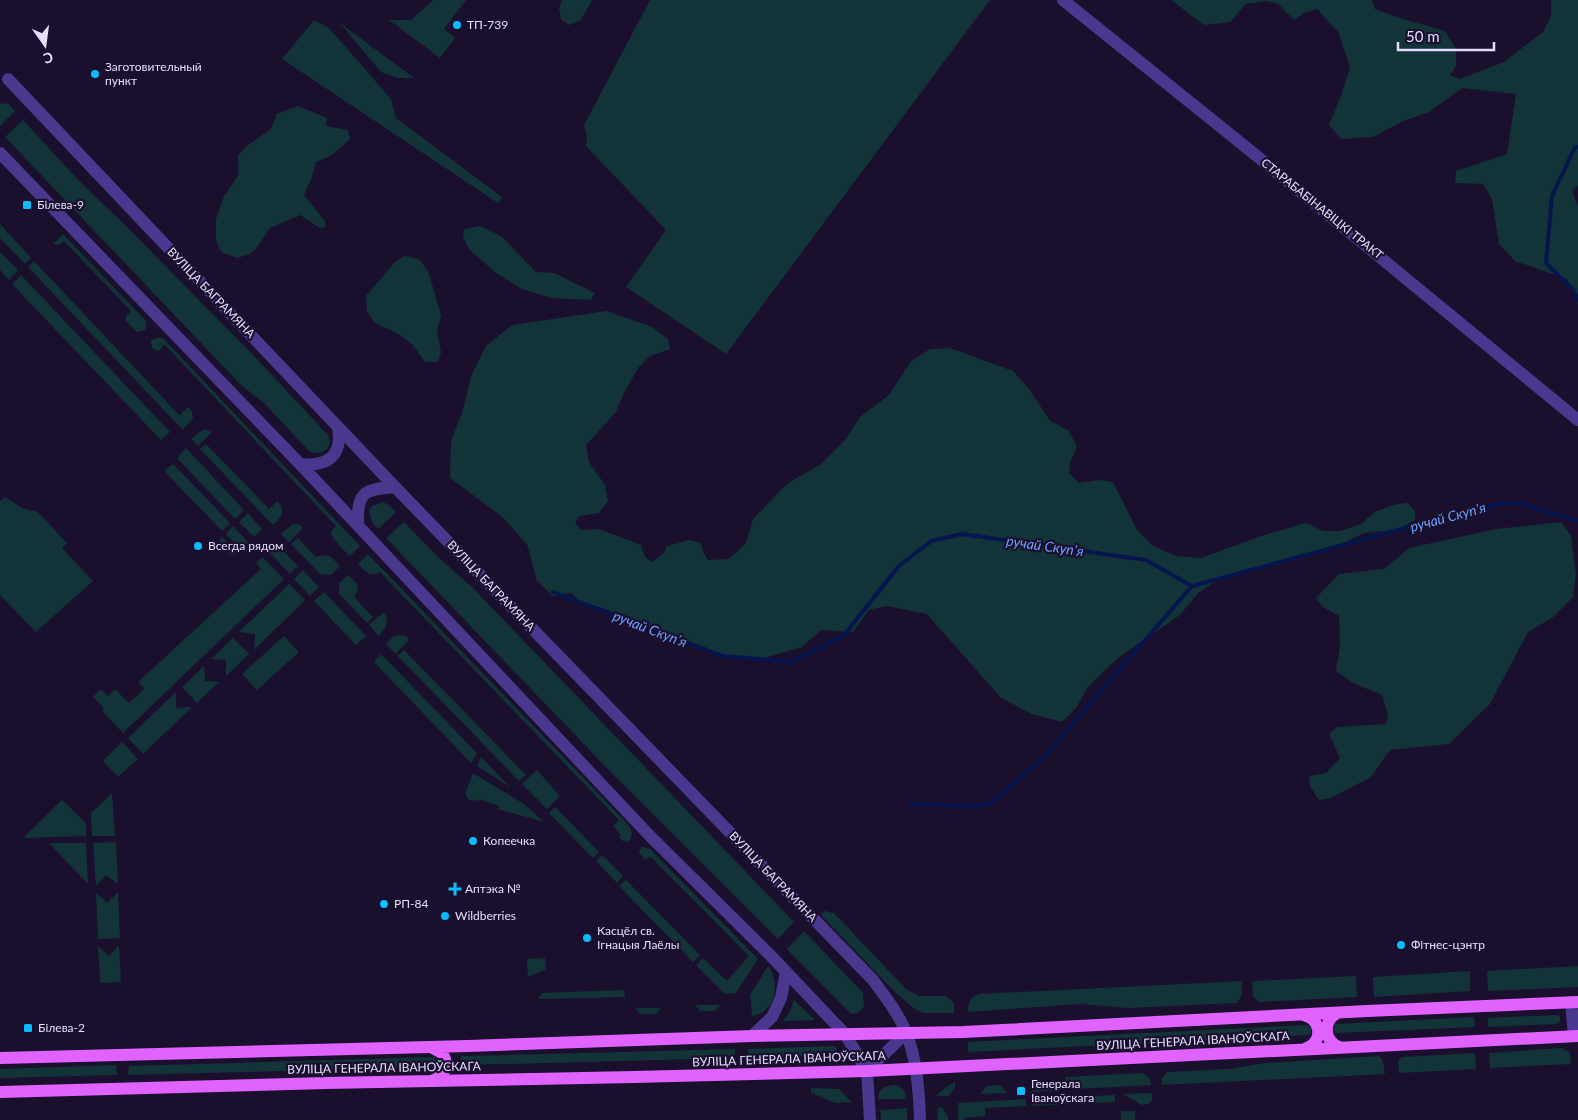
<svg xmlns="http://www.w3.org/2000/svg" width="1578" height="1120" font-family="Lato,sans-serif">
<rect width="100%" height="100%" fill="#1a102d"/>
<path fill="#123338" d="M433 0H466L444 29 455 38 440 58 389 20H411Z
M562 0H592L581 20 569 25 561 19 559 8Z
M650 0H990L726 354 626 287 666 230 586 146 587 137 584 125Z
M1171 0H1372L1375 9 1400 18 1445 31 1456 49V66L1450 75 1459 79 1504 62 1543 32 1551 16V0H1578V186L1572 190 1578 207V304L1567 279 1515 261 1499 244 1492 199 1483 184 1455 183 1456 171 1507 154 1516 94 1462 88 1429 112 1403 121 1373 137 1341 139 1329 125 1341 96 1350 67 1338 32 1317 9 1304 13 1294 20 1278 4 1267 1 1245 4 1231 22 1204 25Z
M314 20 329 28 391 99 396 118 502 197 498 203 282 59Z
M340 23 414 78H397L381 72Z
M2 103 8 104 15 111 0 126V104Z
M298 106 327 118 326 126 348 130 350 139 332 155 316 162 312 177 304 195 325 221V227L320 228 300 215 270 228 258 246 250 254 237 258 221 252 216 240V219L224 196 238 176V155L247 146 271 129 277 114Z
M23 120 80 182 124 224 256 358 327 434C335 447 323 456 310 452L264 403 241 385 5 137Z
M0 224 31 258 25 264 0 238Z
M480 226 501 236 536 272 554 273 595 293 591 300 551 298 522 289 496 273 469 249 463 237 464 229Z
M63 234 147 322 145 330 137 332 126 321V316L131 311 64 241 59 245 53 244Z
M0 252 18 270 9 280 0 270Z
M405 256 419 259 428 271 439 308 441 316 437 330 441 353 437 362H425L412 344 397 333 375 323 367 312 366 296 396 261Z
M34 261 179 415 189 407 192 412 193 418 183 430 28 267Z
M21 275 170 432 161 440 12 284Z
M607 311 652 327 668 339 670 349 650 356 638 368 624 393 616 412 586 445 589 462 605 485 608 501 599 513 579 516 575 523 581 530 599 529 641 545 645 557 652 562 664 553 667 546 688 540 701 543 703 552 708 560 729 559 746 543 753 519 788 483 821 464 845 440 860 417 889 395 911 361 930 349 950 348 1013 371 1030 390 1050 421 1068 430 1077 446 1070 463 1069 473 1079 483 1100 480 1113 482 1137 530 1153 546 1176 556 1201 558 1264 535 1306 523 1323 531H1340L1361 524 1375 512 1393 505 1407 503 1415 510V520L1397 530 1364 533 1341 544 1311 554 1282 563 1248 569 1219 579 1198 593 1180 615 1119 657 1087 688 1077 707 1062 722 1032 714 1001 698 927 614 887 606 869 610 853 632 821 630 802 647 758 660 721 657 683 643 603 608 581 603 572 593 553 596 537 581 527 544 500 515 450 478 451 441 463 410 471 376 486 346 512 325Z
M157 338H163L360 546 350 556C346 552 331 538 331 533 331 531 335 528 336 526L165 345 158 351 152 348 151 340Z
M204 429 212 432 198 446 191 439Z
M206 444 269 509 277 501C287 510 281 518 273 525L200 449Z
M186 448 244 510 235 519 177 458Z
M173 464 230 523 222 531 167 474 165 470Z
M5 497 22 508 38 512 67 543 62 548 93 581 36 632 0 595V501Z
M383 502 387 504 396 512 378 529 372 522 369 511 372 506Z
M248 513 262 529 254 537 239 522Z
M404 522 439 558 473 588 794 922 778 939 604 765 386 538Z
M1561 522 1571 536 1576 575 1573 597 1552 618 1528 632 1490 704 1449 744 1390 750 1371 777 1331 798 1319 800 1310 786 1309 776 1326 773 1340 758 1329 734 1337 727 1386 724 1388 714 1382 695 1353 683 1336 671 1340 646 1339 616 1323 607 1316 598 1339 574 1384 569 1409 548 1496 529Z
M293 524H299L303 528 289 542 281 534Z
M233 526 248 542 241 549 226 534Z
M222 537 238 552 234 555H231L218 542Z
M298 538 316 557C330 553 330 556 340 566L331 575 320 574 291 544Z
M276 543 298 566 290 574 268 551Z
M368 554 622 818C628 825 637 833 628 842L623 841 619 837 621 835 613 826 619 820 380 572C370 577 366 572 358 564Z
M262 557 284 579 123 733 102 711 104 708 93 697 101 689 108 696 115 689 129 703 144 689 138 682 261 569 256 563Z
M303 570 319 587 310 596 294 579Z
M348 575 357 584 358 589 354 597 373 617 367 623 339 594V583Z
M289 584 305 600 254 650 255 634 239 632Z
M324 592 366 636 356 645 314 601Z
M384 612C390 622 386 628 378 636L369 625Z
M399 635 405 636 409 639 396 654 386 644 394 636Z
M284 636 299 652 257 690 242 674Z
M233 638 249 654 226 676V660L211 659Z
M404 650 526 775 519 781 398 656Z
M381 654 477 753 471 763 374 662Z
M204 666 205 681 219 682 197 703 182 687Z
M176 692V708L192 707 143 754 128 738Z
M122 742 138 759 118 777 103 761Z
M481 757 510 787 477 766Z
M537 770 560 796 547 809 522 784Z
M473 773 524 804 544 822 498 809 499 806 479 799 477 801 469 800 465 794Z
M112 793 115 836H92L91 813Z
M62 800 86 823V836L23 838Z
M555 807 599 852 593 858 549 813Z
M116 842 118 884 106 875 96 886 93 843Z
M49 843H86L88 884Z
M641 847H644L650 849 758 959 736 993 725 994 696 965 703 958 727 981 749 956 651 857 645 859 639 853Z
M602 855 623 876 617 883 596 861Z
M626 880 700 955 693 962 619 886Z
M118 892 120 938 98 939 96 893 107 903Z
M824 911 834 913 906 989 919 996H946L954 1003V1013H923L913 1008 895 992 821 915Z
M804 931 863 993 864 1007 858 1013 851 1014 787 949Z
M119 945 121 982 100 983 98 946 109 956Z
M545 958 546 969 528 977 527 959Z
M768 966C781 984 776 1012 752 1016L750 995Z
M1578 966V987L1488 991 1487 971Z
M1470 971V991L1374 997 1373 977Z
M1356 976 1357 997 1259 1002 1253 996 1252 981Z
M1242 981V995L1237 1003 1128 1008 1081 1004 968 1012C968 1002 970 997 979 994Z
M624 990 625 997 538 999 542 993Z
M794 1000 815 1020 783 1021 790 1011Z
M695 1005H721L715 1011H700Z
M635 1008H661L656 1014H640Z
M1557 1015 1560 1017V1022L1556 1024 1488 1027V1018Z
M1474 1017 1475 1027 1336 1033 1333 1030 1335 1024Z
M1307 1025 1311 1028V1034L1308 1035 968 1052V1042Z
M834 1046 837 1049V1053L834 1055 748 1058V1049Z
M1562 1048 1570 1053 1571 1064 1490 1068 1489 1053Z
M735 1049V1058L466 1065 461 1063 460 1060 461 1056H467Z
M1475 1053 1476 1069 1399 1073 1398 1061 1402 1057Z
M1379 1056 1383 1061 1385 1074 1162 1085V1078L1167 1072 1229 1069 1265 1063Z
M434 1057 439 1059V1063L435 1067 128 1075 129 1066Z
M116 1065 117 1075 0 1078V1069Z
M1143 1073 1150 1079 1151 1085 1076 1089 1065 1081V1077Z
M955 1082V1087L949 1096H936L946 1087Z
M1055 1082 1065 1090 1031 1092 1036 1083Z
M895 1085 899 1086 905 1092 906 1099H878C879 1088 885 1086 895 1085Z
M1000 1085 1007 1093 980 1094 987 1086Z
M811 1088 839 1089 852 1102 836 1103 811 1093Z
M1152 1093V1100L1149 1104 1142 1105 1123 1094Z
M1115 1095V1102L1032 1106 1031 1099Z
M1026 1099V1106L985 1108V1116L965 1118 964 1120H958V1103Z
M942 1107 948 1116V1120H938L937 1108Z
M907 1108V1120H881L880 1110Z
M1121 1111H1135V1120H1121Z"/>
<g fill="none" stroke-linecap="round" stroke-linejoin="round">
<path stroke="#07154f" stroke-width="4" d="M1578 147H1575L1552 196 1546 263 1574 291 1578 300
M553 592 723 656 791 662 844 635 899 566 931 541 962 534 1146 560 1192 586 1486 506 1515 502 1578 521
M909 804 978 806 991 803 1044 757 1192 586"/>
<path stroke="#4a388f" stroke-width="12" d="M1063 0 1247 148 1578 420
M8 79 395 487 873 980C885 996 898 1013 906 1032 917 1060 919 1091 920 1120
M0 153 300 464 648 834 770 955 845 1034 867 1071 870 1120
M300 464C328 467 343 456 338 427
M358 524C357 492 364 489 395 487
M1571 1002 1574 1036
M752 1036 772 1017 781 998 786 972
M867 1071 906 1033"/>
<path stroke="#e063ff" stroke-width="12" d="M1337 1013C1323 1021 1323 1040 1339 1047
M1303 1015C1322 1019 1324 1042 1305 1049
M431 1047 442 1053C450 1065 445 1077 431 1081
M0 1058 468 1046 752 1036 963 1032 1367 1011 1578 1002
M0 1092 326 1083 634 1077 867 1071 1578 1036"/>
</g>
<g fill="#08bcff" stroke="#1a102d" stroke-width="2">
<circle cx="457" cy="25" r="5"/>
<circle cx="95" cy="74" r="5"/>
<rect x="22" y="200" width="10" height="10" rx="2.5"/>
<circle cx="198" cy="546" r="5"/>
<circle cx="473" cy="841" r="5"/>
<path d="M452.5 881.5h5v5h5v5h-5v5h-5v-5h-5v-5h5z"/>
<circle cx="384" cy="904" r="5"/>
<circle cx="445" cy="916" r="5"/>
<circle cx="587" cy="938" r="5"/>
<circle cx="1401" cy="945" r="5"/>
<rect x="23" y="1023" width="10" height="10" rx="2.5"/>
<rect x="1016" y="1086" width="10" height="10" rx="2.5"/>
</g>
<g text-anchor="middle" stroke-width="4.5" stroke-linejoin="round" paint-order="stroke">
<g font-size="12" fill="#e6dcff" stroke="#1a102d" text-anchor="start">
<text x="467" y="29">ТП-739</text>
<text x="105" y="71">Заготовительный<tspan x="105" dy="14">пункт</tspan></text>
<text x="37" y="209">Білева-9</text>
<text x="208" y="550">Всегда рядом</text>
<text x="483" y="845">Копеечка</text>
<text x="465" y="893">Аптэка №</text>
<text x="394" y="908">РП-84</text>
<text x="455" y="920">Wildberries</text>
<text x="597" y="935">Касцёл св.<tspan x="597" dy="14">Ігнацыя Лаёлы</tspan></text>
<text x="1411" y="949">Фітнес-цэнтр</text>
<text x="38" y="1032">Білева-2</text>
<text x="1031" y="1088">Генерала<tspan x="1031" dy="14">Іваноўскага</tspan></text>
</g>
<g font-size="12" fill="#e6dcff" stroke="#1a102d">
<text transform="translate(1322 209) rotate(39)" y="4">СТАРАБАБІНАВІЦКІ ТРАКТ</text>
<text transform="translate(211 293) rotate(46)" y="4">ВУЛІЦА БАГРАМЯНА</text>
<text transform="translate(491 586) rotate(46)" y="4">ВУЛІЦА БАГРАМЯНА</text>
<text transform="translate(773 877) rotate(46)" y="4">ВУЛІЦА БАГРАМЯНА</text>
<text transform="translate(1193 1041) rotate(-3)" y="4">ВУЛІЦА ГЕНЕРАЛА ІВАНОЎСКАГА</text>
<text transform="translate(789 1059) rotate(-2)" y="4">ВУЛІЦА ГЕНЕРАЛА ІВАНОЎСКАГА</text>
<text transform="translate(384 1068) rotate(-1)" y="4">ВУЛІЦА ГЕНЕРАЛА ІВАНОЎСКАГА</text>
</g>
<g font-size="14" font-style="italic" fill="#6aa0ff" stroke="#1a102d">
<text transform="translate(1448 517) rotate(-15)" y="5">ручай Скупʼя</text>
<text transform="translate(1045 546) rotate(8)" y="5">ручай Скупʼя</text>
<text transform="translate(650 629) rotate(21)" y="5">ручай Скупʼя</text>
</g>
</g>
<g transform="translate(45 45) rotate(166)" stroke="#1a102d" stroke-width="4" paint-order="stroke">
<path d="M0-4L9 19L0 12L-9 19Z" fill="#e6dcff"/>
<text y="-8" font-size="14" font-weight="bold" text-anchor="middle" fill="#e6dcff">С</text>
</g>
<path d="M1398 42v8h96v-8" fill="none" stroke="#e6dcff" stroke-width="2.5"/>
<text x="1406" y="42" font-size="15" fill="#e6dcff" stroke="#1a102d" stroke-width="4" paint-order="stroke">50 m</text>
</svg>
